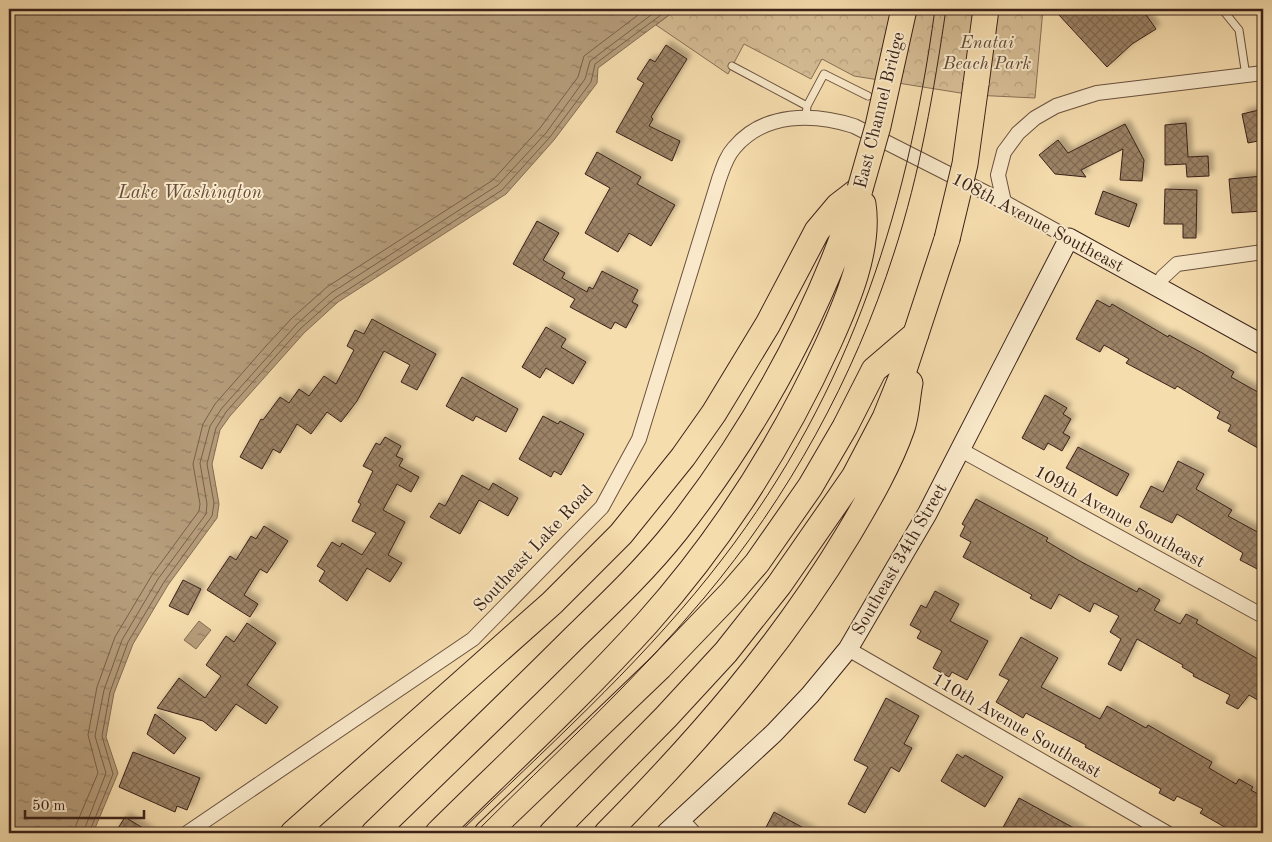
<svg xmlns="http://www.w3.org/2000/svg" width="1272" height="842" font-family="'Old Standard TT',serif">
<defs>
<pattern id="park-crowns" width="20" height="18" patternUnits="userSpaceOnUse" patternTransform="scale(1.25)"><rect width="20" height="18" fill="#d6bd95"/><path d="M2 6a3 3 0 1 1 6 0M12 15a3 3 0 1 1 6 0" fill="none" stroke="#b9a280"/></pattern>
<pattern id="water-ripples" width="26" height="14" patternUnits="userSpaceOnUse" patternTransform="scale(1.25)"><rect width="26" height="14" fill="#b69d7b"/><path d="M2 4q2-2 4 0t4 0M15 11q2-2 4 0t4 0" fill="none" stroke="#958064"/></pattern>
<pattern id="building-cross-hatch" width="8" height="8" patternUnits="userSpaceOnUse" patternTransform="scale(1.25)"><rect width="8" height="8" fill="#9c8366"/><path d="M0 0l8 8M0 8l8-8" fill="none" stroke="#806b53"/></pattern>
<filter id="shadow"><feDropShadow dx="4.5" dy="-4.5" stdDeviation="2.5" flood-color="#0004"/></filter>
</defs>
<rect width="100%" height="100%" fill="#f6ddae"/>
<filter id="stains"><feTurbulence type="fractalNoise" baseFrequency=".004" numOctaves="4"/><feColorMatrix values="0 0 0 0 .2 0 0 0 0 .09 0 0 0 0 .02 0 0 0 .5 -.17"/></filter>
<radialGradient id="worn" r=".72"><stop offset=".6" stop-color="#630" stop-opacity="0"/><stop offset="1" stop-color="#630" stop-opacity=".3"/></radialGradient>
<path fill="url(#park-crowns)" stroke="#887057" d="M677 9H701L704 12 709 9H1043L1035 98 973 95 854 76 822 59 811 79 744 44 728 74 656 25Z"/>
<path fill="url(#water-ripples)" stroke="#856c54" d="M9 9H677L598 68 597 83 554 140 506 194 338 302 304 333 230 416 220 430 212 464 219 504 217 518 168 585 133 644 114 693 106 737 118 773 93 833H9Z
M199 621 211 630 196 649 184 640Z"/>
<g fill="none" stroke-linecap="round" stroke-linejoin="round">
<path stroke="#78604a" stroke-width="1" d="M75 833 76 825 98 773 88 735 97 687 115 637 152 575 199 511 200 504 193 464 203 424 215 404 266 346 291 319 327 287 493 180 540 128 578 77 584 56 646 9
M83 833 106 773 95 736 104 690 122 640 158 579 206 514 207 504 200 463 210 426 222 408 296 325 331 293 498 185 546 133 585 79 590 61 659 9
M89 833 113 774 102 736 110 692 128 642 164 582 212 516 214 503 207 464 216 428 226 412 300 329 335 298 502 190 550 137 591 82 595 64 669 9"/>
</g>
<path fill="url(#building-cross-hatch)" stroke="#3b2219" filter="url(#shadow)" d="M1065 9H1142L1156 29 1132 44 1107 67 1058 14Z
M666 45 687 59 651 117 653 119 649 126 680 141 672 161 616 132 644 83 637 79 650 59 655 62Z
M1259 110 1263 140 1248 143 1242 114Z
M1186 123 1188 157 1208 156 1209 176 1187 177 1186 164 1165 165V125Z
M1125 124 1144 160 1142 181 1120 180 1123 149 1081 170 1086 177 1055 174 1039 155 1058 140 1068 153Z
M597 152 641 177 637 184 675 205 651 246 629 233 618 252 585 233 610 188 585 174Z
M1263 176V211L1232 213 1229 179Z
M1165 189 1197 190 1196 238H1183V224H1164Z
M1103 191 1137 204 1129 227 1095 214Z
M537 221 559 233 543 260 565 273 562 278 587 292 589 287 593 289 602 271 638 290 632 302 638 305 626 328 615 322 611 329 570 307 575 299 513 264Z
M1097 300 1110 307 1112 304 1168 337 1169 335 1204 354 1234 372 1231 377 1263 395V451L1228 431 1231 425 1217 418 1220 412 1177 386 1175 389 1126 363 1129 359 1104 345 1100 352 1076 339Z
M372 319 436 354 417 390 401 382 410 365 384 351 357 401 341 422 327 412 311 434 297 424 280 453 273 449 262 469 240 457 261 419 263 420 280 397 289 403 299 389 309 396 324 376 336 384 354 350 347 346 355 330 364 334Z
M546 327 566 339 561 347 586 362 573 384 546 368 540 378 522 367Z
M462 377 518 409 506 432 476 416 473 421 446 406Z
M1045 395 1067 408 1063 414 1071 419 1063 433 1070 437 1062 451 1048 443 1044 450 1022 438Z
M543 416 558 424 560 421 584 434 561 475 554 471 551 477 519 459Z
M385 437 401 446 396 456 403 459 399 466 419 477 411 492 397 484 383 510 405 522 388 555 402 563 390 582 367 568 347 601 319 581 325 571 317 566 332 542 340 547 342 543 362 555 376 533 352 521 361 504 358 502 373 471 363 466 376 443 380 445Z
M1078 447 1129 474 1117 496 1066 468Z
M1178 461 1204 474 1196 489 1232 510 1228 516 1263 535V572L1240 560 1243 553 1177 514 1172 523 1140 507 1151 486 1163 492Z
M462 475 489 490 493 483 518 498 508 516 479 500 460 534 430 517 439 503 445 506Z
M976 499 1048 538 1046 541 1078 560 1137 592 1139 588 1160 600 1154 610 1180 624 1186 614 1198 620 1196 623 1263 662V703L1249 695 1238 709 1226 703 1230 695 1193 676 1194 674 1182 667 1183 665 1137 639 1121 671 1108 664 1121 639 1110 632 1119 616 1094 603 1090 612 1059 594 1051 609 1030 598 1032 595 963 557 971 542 960 536 965 526 962 524Z
M264 526 288 541 267 573 260 569 244 595 258 604 250 617 207 590 230 556 236 560 251 536 256 539Z
M183 580 201 589 188 615 169 606Z
M935 591 959 604 950 621 988 641 967 680 952 672 949 677 933 668 942 651 917 638 921 631 910 625 921 605 926 608Z
M247 623 276 643 247 685 278 707 266 724 236 704 216 731 203 721 157 708 179 678 205 698 221 676 206 665 226 636 234 642Z
M1021 637 1058 658 1041 687 1100 719 1107 706 1146 728 1148 725 1212 762 1209 768 1236 784 1239 779 1253 787 1251 790 1263 797V833H1235L1200 813 1203 809 1177 796 1174 801 1159 793 1161 789 1085 747 1086 745 1026 713 1023 718 996 702 1009 680 999 675Z
M886 698 919 716 904 744 912 748 899 772 891 767 865 813 848 804 868 767 854 760Z
M155 714 186 738 174 754 147 734Z
M133 752 200 778 187 810 177 806 175 812 119 787Z
M957 754 963 758 965 755 1003 777 985 807 941 781Z
M1019 798 1083 833H1040L1030 828 1028 833H1000Z
M774 812 813 833H763Z
M125 817 151 833H115Z"/>
<g fill="none" stroke-linecap="round" stroke-linejoin="round">
<g stroke="#6a513e" stroke-width="9">
<path id="lane" d="M1222 9 1239 30 1246 76
M732 66 807 106 806 116
M807 106 824 74 868 96"/>
</g>
<g stroke="#6a513e" stroke-width="16">
<path id="street" d="M1004 202 998 175 1004 152 1018 133 1035 118 1056 106 1097 93 1263 73
M1158 287 1163 277 1177 264 1263 252
M959 449 1263 616
M848 649 1167 833
M682 820 694 833
M187 833 473 639 602 507 639 439 719 179C723 168 726 157 734 148 764 112 814 113 854 126L1004 202 1069 238"/>
</g>
<g stroke="#3b2219" stroke-width="21">
<path id="secondary" d="M666 833 774 733 810 695 848 649 927 514 1069 238 1263 345"/>
</g>
<g stroke="#3b2219" stroke-width="27">
<path id="highway" d="M976 84 986 9
M293 833 552 603 621 534 683 457 714 413 768 324 817 231 838 206 860 189
M374 833C441 768 508 704 574 638 609 604 645 570 676 531 756 429 819 313 860 189
M438 833C508 764 581 696 647 623 721 540 783 443 829 342 847 302 870 249 863 204
M487 833 660 667 732 592 757 563 810 487 845 427 874 370 916 334
M552 833 666 717 726 652 779 585 854 477 885 418 902 376 947 239
M607 833C699 740 782 645 849 533 868 501 890 463 902 428 907 414 907 397 910 383"/>
</g>
<use href="#lane" stroke="#f9e9ca" stroke-width="7"/>
<use href="#street" stroke="#f9e9ca" stroke-width="14"/>
<use href="#secondary" stroke="#f9e9ca" stroke-width="19"/>
<use href="#highway" stroke="#f6ddae" stroke-width="25"/>
<path stroke="#3b2219" stroke-width="1" d="M459 833C544 750 635 669 709 576 845 406 906 222 935 9
M475 833C552 756 634 682 704 598 788 498 854 378 894 253 920 173 934 91 946 9"/>
<g stroke="#3b2219" stroke-width="27" stroke-linecap="butt">
<path id="highway-bridge" d="M860 189 878 126 904 9
M947 239 965 164 976 84"/>
</g>
<use href="#highway-bridge" stroke="#f6ddae" stroke-width="25"/>
</g>
<g text-anchor="middle" stroke-width="4" stroke-linejoin="round" paint-order="stroke">
<g font-size="18" font-style="italic" fill="#624938" stroke="#f9e9ca">
<text x="987" y="48">Enatai<tspan x="987" dy="21">Beach Park</tspan></text>
</g>
<g font-size="18" fill="#3b2219" stroke="#f9e9ca">
<text transform="translate(879 110) rotate(-76)" y="6">East Channel Bridge</text>
<text transform="translate(1038 222) rotate(28)" y="6">108th Avenue Southeast</text>
<text transform="translate(1120 516) rotate(29)" y="6">109th Avenue Southeast</text>
<text transform="translate(533 548) rotate(-47)" y="6">Southeast Lake Road</text>
<text transform="translate(899 559) rotate(-60)" y="6">Southeast 34th Street</text>
<text transform="translate(1017 725) rotate(30)" y="6">110th Avenue Southeast</text>
</g>
<g font-size="19" font-style="italic" fill="#664d3b" stroke="#f9e9ca">
<text x="190" y="198">Lake Washington</text>
</g>
</g>
<rect width="1272" height="842" fill="none" stroke="#f6ddae" stroke-width="30"/>
<rect x="10" y="10" width="1252" height="822" fill="none" stroke="#3b2219" stroke-width="2.5"/>
<rect x="15" y="15" width="1242" height="812" fill="none" stroke="#3b2219"/>
<path d="M25 810v8h119v-8" fill="none" stroke="#3b2219" stroke-width="2.5"/>
<text x="32" y="810" font-size="15" fill="#3b2219" stroke="#f9e9ca" stroke-width="4" paint-order="stroke">50 m</text>
<rect width="100%" height="100%" filter="url(#stains)"/>
<rect width="100%" height="100%" fill="url(#worn)"/>
</svg>
